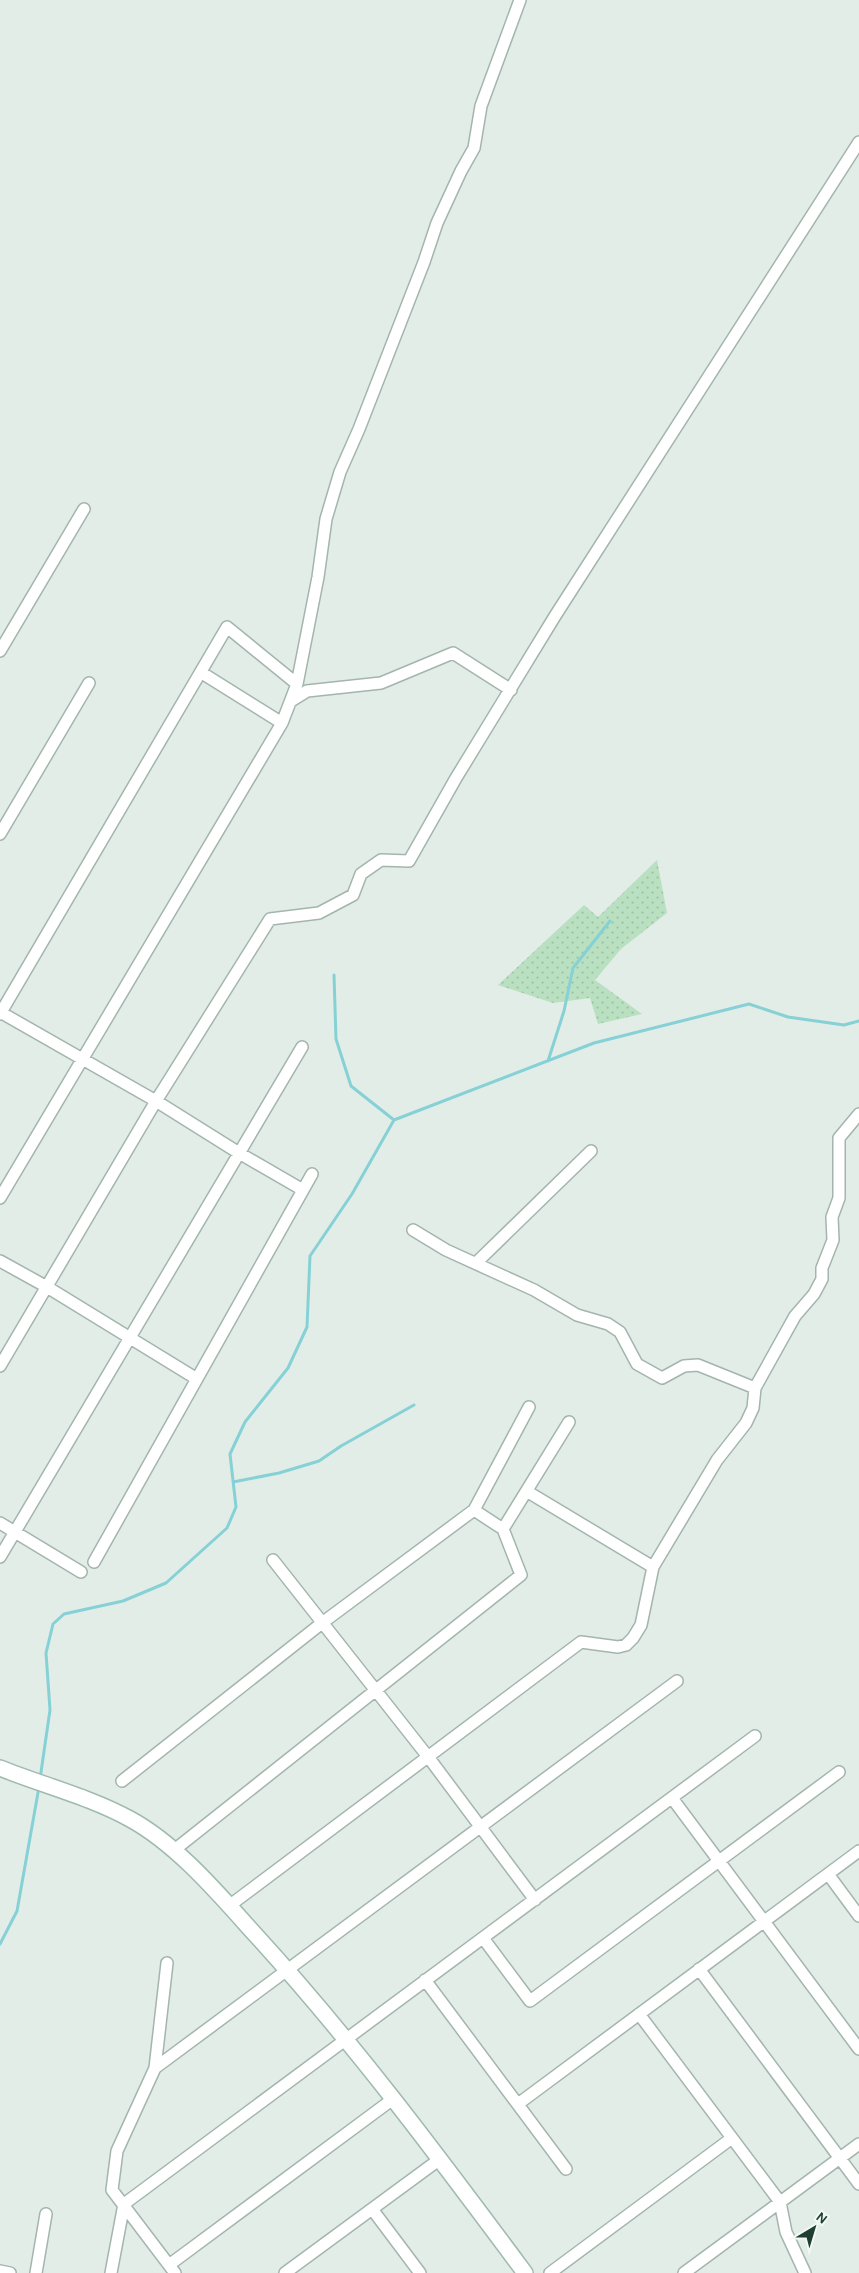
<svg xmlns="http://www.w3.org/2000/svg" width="859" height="2273" font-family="Karla,sans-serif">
<defs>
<pattern id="green-dots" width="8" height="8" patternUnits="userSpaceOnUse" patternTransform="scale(1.25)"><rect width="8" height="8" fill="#b9e0c0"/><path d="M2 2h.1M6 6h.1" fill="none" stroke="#9fc1a6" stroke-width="1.8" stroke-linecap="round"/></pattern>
</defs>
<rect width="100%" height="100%" fill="#e2ede7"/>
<path fill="url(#green-dots)" d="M657 860 667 913 621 949 595 980 642 1014 598 1024 590 998 553 1003 498 985 584 905 598 917Z"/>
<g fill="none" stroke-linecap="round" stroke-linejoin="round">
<path stroke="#86d1d6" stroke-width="3" d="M334 975 336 1039 351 1086 394 1120
M548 1061 564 1011 573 968 610 921
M233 1482 279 1473 319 1461 341 1446 414 1405
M40 1779 50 1710 46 1653 53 1624 64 1614 123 1601 166 1583 227 1528 236 1507 230 1454 245 1422 288 1368 307 1327 310 1256 352 1194 394 1120 594 1043 749 1004 788 1017 844 1025 859 1021
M0 1944 17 1911 39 1787"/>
<g stroke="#a4b5ae" stroke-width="14">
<path id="street" d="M0 651 84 509
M202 673 282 723
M291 701 307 691 381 683 453 653 511 690
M0 834 89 683
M0 1012 156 1101 239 1153 303 1190
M0 1014 227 627 297 684
M0 1198 282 723 297 684 318 577 326 519 340 472 359 429 424 262 437 223 461 171 474 148 481 106 520 0
M413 1230 446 1250 534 1290 577 1315 608 1324 620 1332 637 1364 662 1378 684 1366 698 1365 755 1388
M0 1261 47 1287 197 1379
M476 1263 591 1151
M0 1366 156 1101 270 919 319 913 353 895 361 874 381 860 409 861 456 778 555 616 859 142
M528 1492 653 1567
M0 1523 81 1572
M503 1529 569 1422
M0 1557 302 1047
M273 1560 429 1758 535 1900
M94 1562 312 1174
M122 1781 322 1623 474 1510 529 1407
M672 1798 859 2049
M173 1851 521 1575 503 1529 474 1510
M828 1874 859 1916
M229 1906 581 1642 618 1647 626 1645 633 1638 641 1625 653 1567 717 1460 746 1423 753 1408 755 1388 795 1316 814 1294 822 1279V1268L833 1240 832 1217 839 1198V1138L859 1114
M483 1938 530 2001 839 1772
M167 1963 155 2068 117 2151 112 2190 175 2273
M699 1969 859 2184
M425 1980 566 2169
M639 2014 780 2202 786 2232 805 2273
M155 2068 677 1681
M518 2104 859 1851
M124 2204 755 1736
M372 2209 420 2273
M169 2265 393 2099
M0 2271 10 2273
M36 2273 46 2214
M111 2273 124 2204
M285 2273 440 2159
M550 2273 732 2138
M684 2273 859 2144"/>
</g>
<g stroke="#9fbaae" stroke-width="18">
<path id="secondary" d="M0 1768C42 1785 90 1797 130 1819 176 1844 217 1892 252 1931 351 2039 438 2156 525 2273"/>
</g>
<use href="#street" stroke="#fff" stroke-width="11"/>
<use href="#secondary" stroke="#fff" stroke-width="15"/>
</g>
<g transform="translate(814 2228) rotate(38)" stroke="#f2f9f5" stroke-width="4" paint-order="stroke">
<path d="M0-4L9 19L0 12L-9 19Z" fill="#203f34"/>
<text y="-8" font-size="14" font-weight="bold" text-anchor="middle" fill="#203f34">N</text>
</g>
</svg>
